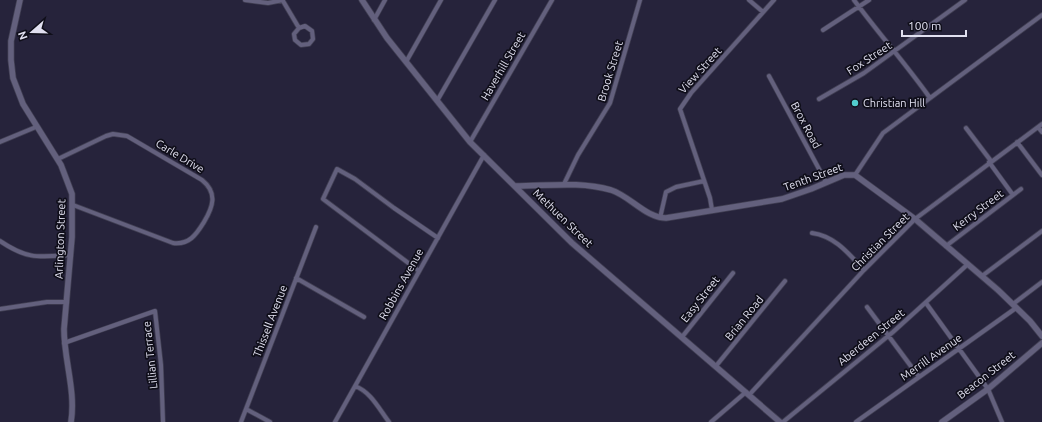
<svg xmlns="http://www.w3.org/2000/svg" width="1042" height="422" font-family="Ubuntu,sans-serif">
<rect width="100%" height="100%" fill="#26233b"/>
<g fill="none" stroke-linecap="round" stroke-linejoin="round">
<g stroke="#413f53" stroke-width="5.5">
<path id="street" d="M245 0 268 3 283 0
M749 0 763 12
M854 0C879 34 906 64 930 98
M283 1 299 28 294 34 295 40 301 45 309 44 313 39 312 31 305 26 299 28
M374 20 385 0
M823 30 869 0
M406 62 441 0
M769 76 826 182
M819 99 864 73 965 0
M437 101 495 0
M1038 127 1042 132
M966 128 991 161
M0 142 36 127
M470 142 552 0
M1017 142 1042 175
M58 159 106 136 113 134 127 136 202 180C218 193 213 207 204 222 196 235 189 245 173 243L73 205
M989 162 1013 195
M855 175 883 133 1042 15
M564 184 578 155 610 103 640 0
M712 210 710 198 680 109 691 93 774 0
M660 218 666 192 676 187 704 181
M812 233C835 236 849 254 864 270
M0 241C28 260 39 257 71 255
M946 246 1021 189
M419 271 323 199 337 169 355 179 394 208 438 238
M982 276 1042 231
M296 278 364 317
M926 303 988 389 1002 422
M1013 304 1042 282
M867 307 919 377
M0 309 47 302H67
M682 337 733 273
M64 343 155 311 161 365 163 422
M716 366 785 281
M355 386C371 392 379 409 389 422
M749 395 864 270 915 219 1042 124
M246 409 270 422
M241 422 316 227
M335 422 484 155
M711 422 746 392
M783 422 893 332 968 264
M856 422 1016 308"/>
</g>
<g stroke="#413f53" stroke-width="7">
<path id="secondary" d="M20 0 11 41V60L13 78 23 104 61 165 72 194V237L64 329C64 360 76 391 71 422
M362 0 387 38 470 142 572 243 780 422
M515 186C548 186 579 181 611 190 630 196 646 218 666 218L782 199 811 189 844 175H855L915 219 998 290 1030 321 1042 336
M942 422 988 389 1042 343"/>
</g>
<use href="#street" stroke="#63607d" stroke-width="4"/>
<use href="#secondary" stroke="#63607d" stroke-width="5.5"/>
</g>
<circle fill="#52cdce" stroke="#0f0e19" stroke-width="1.5" cx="855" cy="103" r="4"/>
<g text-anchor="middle" stroke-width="3.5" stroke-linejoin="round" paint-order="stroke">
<g font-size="11" fill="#e1e0f0" stroke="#0f0e19">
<text transform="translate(869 58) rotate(-33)" y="4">Fox Street</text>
<text transform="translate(503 66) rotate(-60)" y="4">Haverhill Street</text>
<text transform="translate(700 70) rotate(-48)" y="4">View Street</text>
<text transform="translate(610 71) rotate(-73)" y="4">Brook Street</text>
<text transform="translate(806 125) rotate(62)" y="4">Brox Road</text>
<text transform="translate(180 156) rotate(31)" y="4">Carle Drive</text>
<text transform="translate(813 177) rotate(-20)" y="4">Tenth Street</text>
<text transform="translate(978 210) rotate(-37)" y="4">Kerry Street</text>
<text transform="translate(563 218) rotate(44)" y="4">Methuen Street</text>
<text transform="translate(60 239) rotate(-88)" y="4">Arlington Street</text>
<text transform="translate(880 242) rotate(-45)" y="4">Christian Street</text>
<text transform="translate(401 284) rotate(-61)" y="4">Robbins Avenue</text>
<text transform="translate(700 299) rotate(-52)" y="4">Easy Street</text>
<text transform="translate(744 318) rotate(-51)" y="4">Brian Road</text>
<text transform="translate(270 321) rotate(-69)" y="4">Thissell Avenue</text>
<text transform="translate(871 337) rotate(-39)" y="4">Aberdeen Street</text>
<text transform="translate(150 355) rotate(-96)" y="4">Lillian Terrace</text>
<text transform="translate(931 357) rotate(-35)" y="4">Merrill Avenue</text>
<text transform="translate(986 375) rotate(-38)" y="4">Beacon Street</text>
</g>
<g font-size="11" fill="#e1e0f0" stroke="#0f0e19" text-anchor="start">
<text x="863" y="107">Christian Hill</text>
</g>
</g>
<g transform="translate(32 32) rotate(250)" stroke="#0f0e19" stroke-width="3" paint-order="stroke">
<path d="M0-3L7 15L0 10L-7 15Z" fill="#e1e0f0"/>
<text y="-6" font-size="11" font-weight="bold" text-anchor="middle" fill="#e1e0f0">N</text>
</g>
<path d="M902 30v6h64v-6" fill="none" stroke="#e1e0f0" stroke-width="2"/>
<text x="908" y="30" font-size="12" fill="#e1e0f0" stroke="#0f0e19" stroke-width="3" paint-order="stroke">100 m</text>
</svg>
